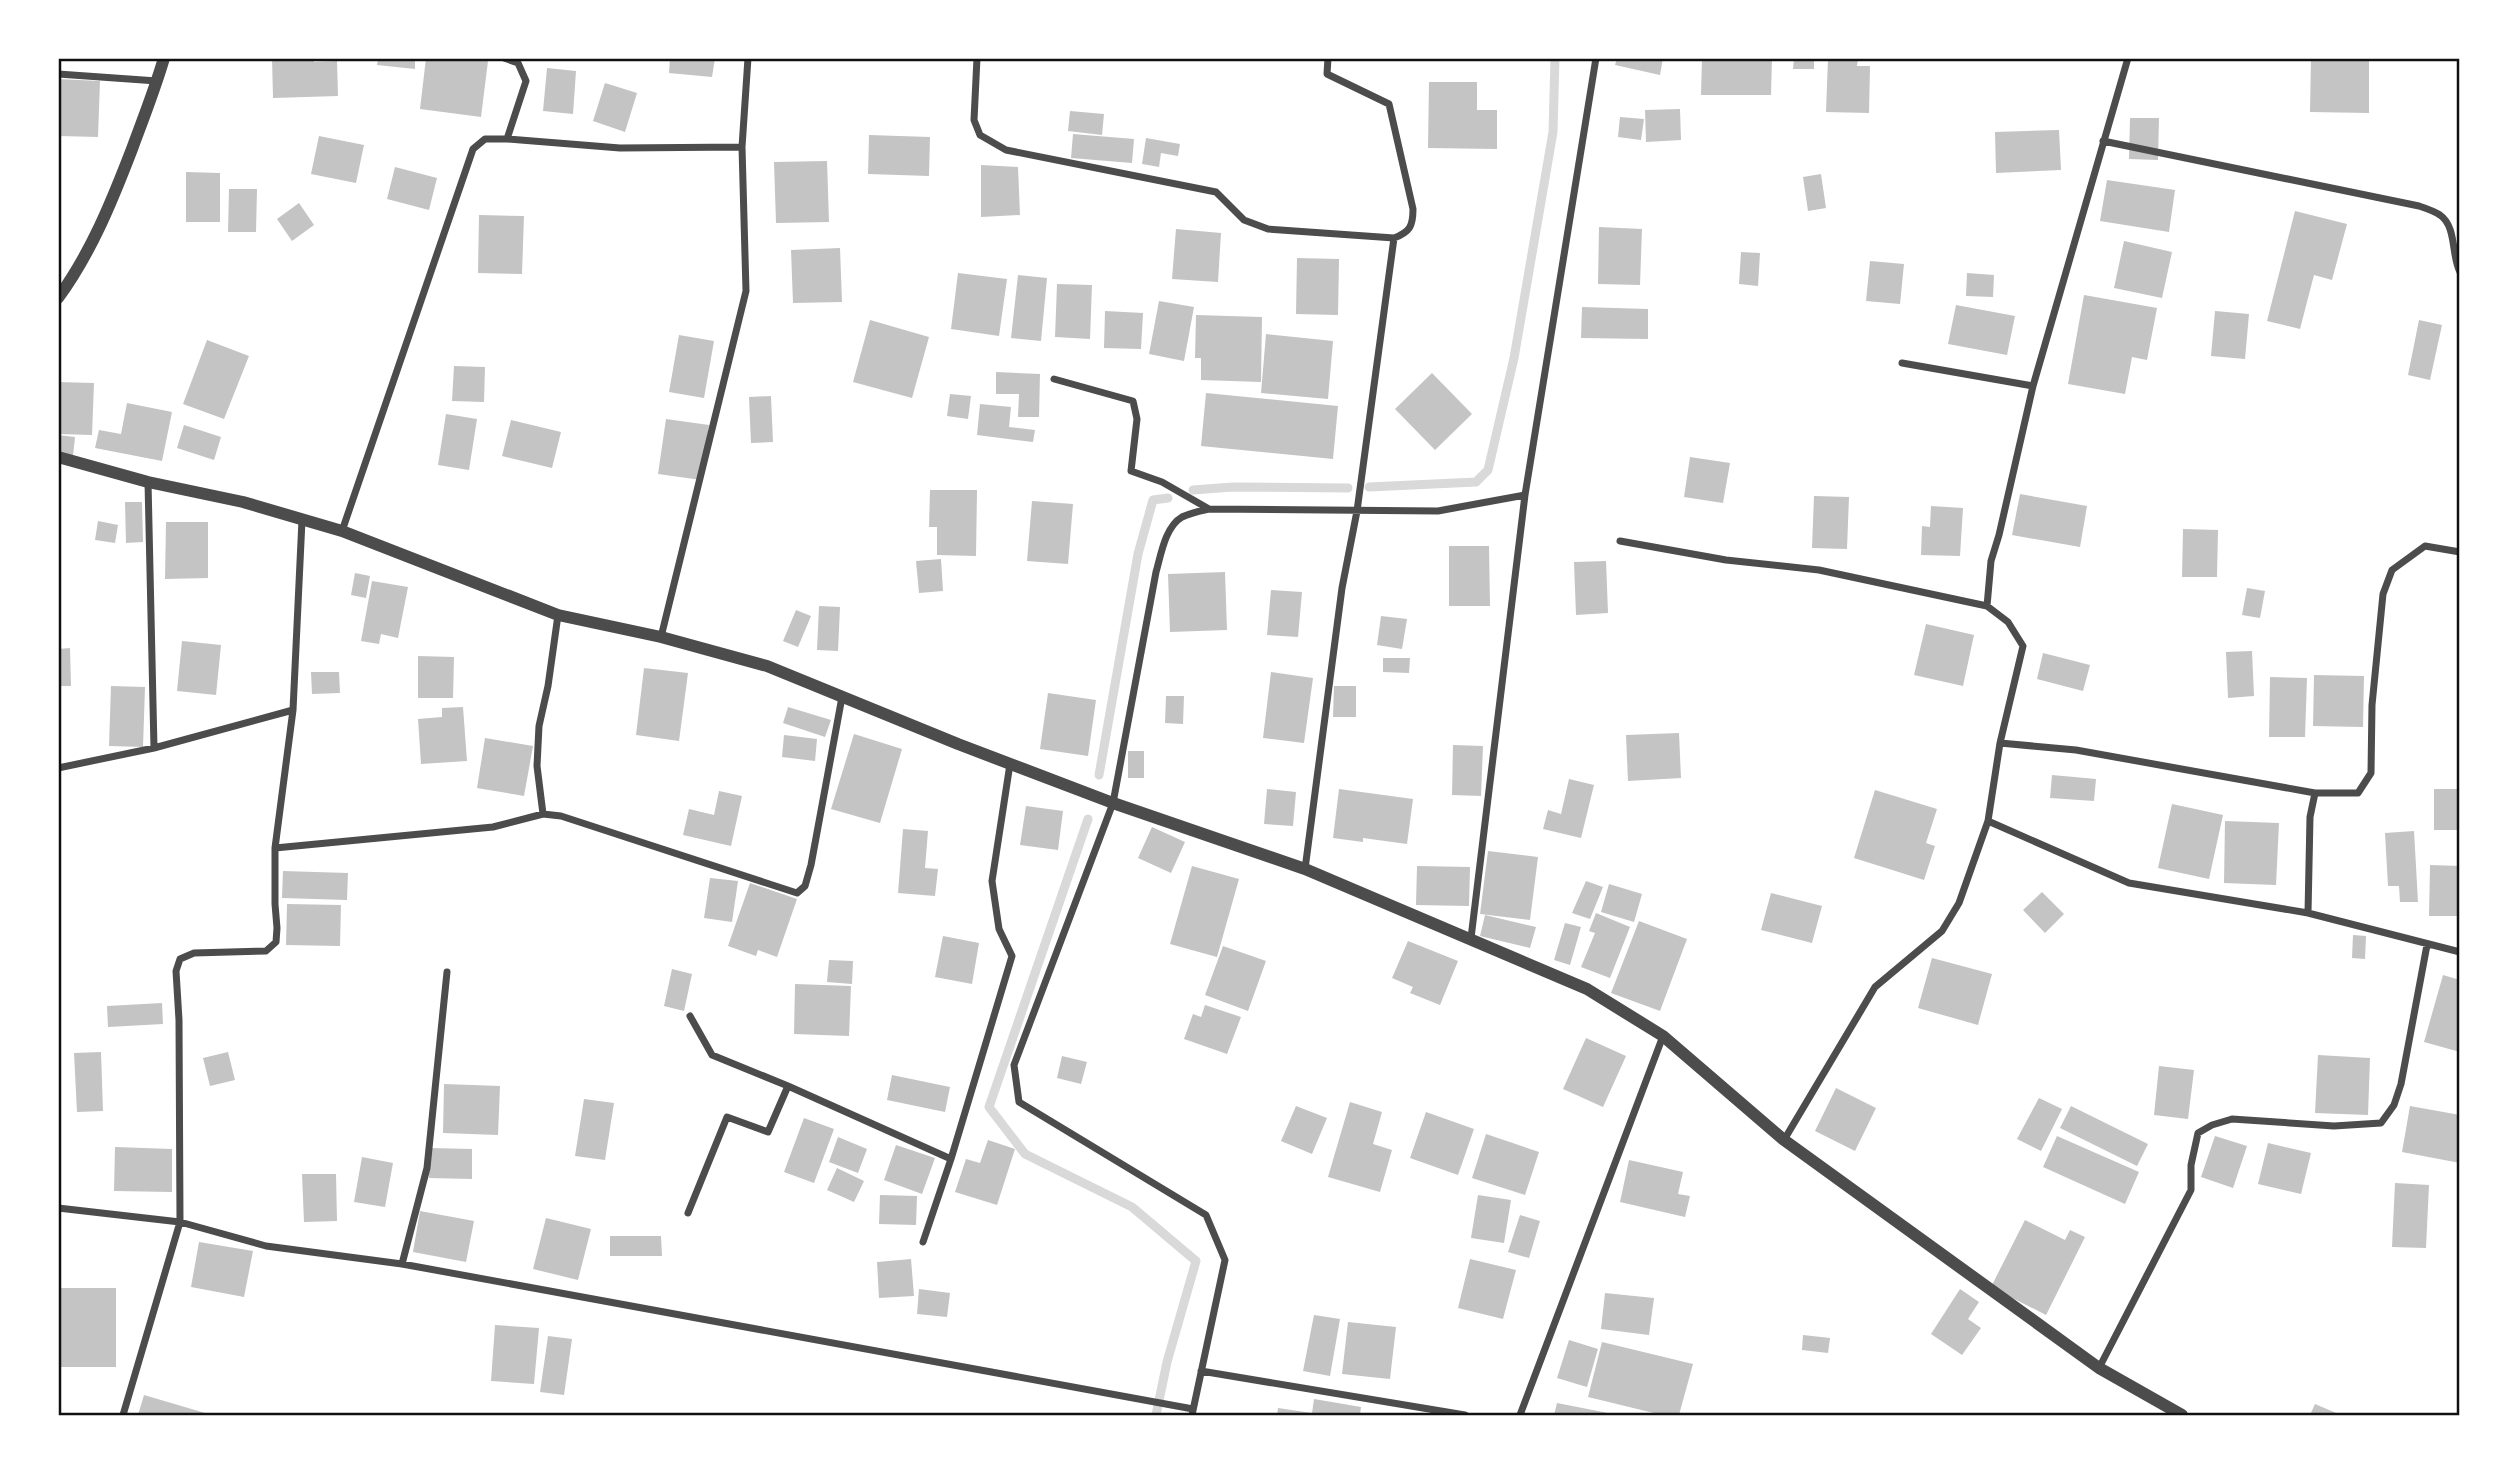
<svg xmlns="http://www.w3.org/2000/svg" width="2518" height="1473" font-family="'PT Sans Narrow',sans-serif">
<rect width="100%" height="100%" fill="#fff"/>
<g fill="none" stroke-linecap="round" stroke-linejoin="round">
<path stroke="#d9d9d9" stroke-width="9" d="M1369 487 1476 482 1488 470 1514 358 1553 132 1555 58
M1193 490 1233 487 1348 488
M1099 775 1138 554 1153 500 1168 498
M1088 819 989 1107 1025 1154 1132 1207 1196 1261 1167 1362 1156 1415"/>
</g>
<path fill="#c4c4c4" d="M272 58H314V62L337 61 338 96 273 98Z
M378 58H415V69L377 65Z
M426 58H462L488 61 481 117 420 109Z
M670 58H715L712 77 669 73Z
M1617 58H1663L1660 75 1615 65Z
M1702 58H1772L1771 95H1701Z
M1794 58H1814V69H1793Z
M1828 58H1858L1857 66H1870L1869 113 1826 112Z
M2311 58 2369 59V113L2310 112Z
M547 68 576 71 573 114 543 111Z
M58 79 100 81 98 137 58 136Z
M1429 82H1477V110H1497V149L1428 148Z
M605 83 637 93 625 132 593 121Z
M1680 109 1681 140 1646 142 1645 110Z
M1070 111 1104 114 1102 135 1068 131Z
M1620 117 1644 119 1641 140 1618 137Z
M2130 118H2159L2158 160 2129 159Z
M2059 130 2061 170 1996 173 1995 132Z
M1073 134 1134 139 1132 163 1071 158Z
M869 135 930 137 929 176 868 174Z
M319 136 364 145 356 183 311 174Z
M1146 138 1180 144 1178 156 1161 153 1159 167 1142 164Z
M827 161 829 222 776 223 774 162Z
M981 165 1018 167 1020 215 981 217Z
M395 167 437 178 429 210 387 199Z
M186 172 220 173V222H186Z
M1821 174 1826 208 1808 211 1803 177Z
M2107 180 2175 190 2169 232 2100 221Z
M229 189H257L256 232H228Z
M299 203 314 225 292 241 277 219Z
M2295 211 2347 224 2332 280 2314 275 2300 329 2267 321Z
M479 215 524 216 522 274 478 273Z
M1599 227 1642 229 1640 285 1598 284Z
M1176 229 1221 233 1218 282 1172 279Z
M2124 241 2172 252 2162 298 2114 288Z
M840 248 842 302 793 303 791 250Z
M1741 252 1760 253 1758 286 1739 284Z
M1297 258 1339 259 1338 315 1296 314Z
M1870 261 1904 264 1900 304 1866 301Z
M958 273 1007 279 999 336 951 329Z
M1967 273 1994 275 1993 297 1966 296Z
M1018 275 1047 278 1041 341 1011 338Z
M1057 284 1092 285 1090 339 1055 337Z
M2084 295 2157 308 2147 360 2132 357 2125 394 2068 384Z
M1159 301 1194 307 1184 361 1149 354Z
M1956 305 2015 316 2007 355 1948 344Z
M1582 307 1648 309V339L1581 338Z
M1105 311 1143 313 1141 349 1104 348Z
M2215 311 2249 314 2245 359 2211 356Z
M1196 315 1262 317 1261 382 1201 380V358H1195Z
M870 320 929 337 912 398 853 382Z
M2419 320 2442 325 2430 380 2408 375Z
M1266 334 1333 341 1328 399 1261 393Z
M679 335 714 341 704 398 669 392Z
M207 340 249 356 224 419 183 404Z
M454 366 485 367 484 402 452 401Z
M996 372 1040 374 1039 417H1018L1019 394H996Z
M1432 373 1472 414 1435 450 1395 409Z
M58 382 94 383 92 435 58 434Z
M1206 393 1338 406 1333 459 1201 446Z
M950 394 971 396 968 419 947 416Z
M771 396 773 442 751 443 749 397Z
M127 403 172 412 162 461 95 448 99 430 121 434Z
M980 404 1011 407 1009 427 1035 430 1033 442 977 435Z
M446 414 477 419 469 470 438 465Z
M666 419 709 425 701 480 658 474Z
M511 420 561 432 552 468 502 456Z
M184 425 221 437 214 460 177 448Z
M58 435 75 437 73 456 58 454Z
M1690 457 1730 463 1723 503 1684 497Z
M930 490H977L976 556 937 555V527H929Z
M2020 494 2087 506 2080 547 2012 535Z
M1814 496 1849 497 1847 549 1812 548Z
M1032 501 1073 504 1068 564 1027 561Z
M125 502H142L143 542 126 543Z
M1931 506 1963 508 1960 556 1921 555 1922 526 1930 527Z
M98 521 118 525 115 543 95 540Z
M166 522H208V578L165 579Z
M2183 529 2218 530 2217 577H2182Z
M1449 546H1489L1490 606H1449Z
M941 559 943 591 919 593 916 561Z
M1606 561 1608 613 1576 615 1574 562Z
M1225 572 1227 630 1170 632 1168 574Z
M355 573 370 576 366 598 351 595Z
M372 581 408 587 398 638 381 634 379 644 361 641Z
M2247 588 2265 591 2260 618 2242 615Z
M1271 590 1302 592 1298 637 1267 635Z
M819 606 840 607 838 651 817 650Z
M796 610 811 616 798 647 783 641Z
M1381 616 1407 619 1402 649 1377 645Z
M1926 624 1974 635 1963 686 1914 675Z
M182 641 221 645 216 695 177 691Z
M70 648 71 686H58V649Z
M2252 651 2254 696 2228 698 2226 652Z
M2043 653 2090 665 2083 691 2037 679Z
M418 656 454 657 453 698H418Z
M1383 658H1410L1409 673 1383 672Z
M644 668 688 673 679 741 636 735Z
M311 672H339L340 693 312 694Z
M1271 672 1313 678 1304 743 1263 738Z
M2314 675 2364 676 2363 727 2313 726Z
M2270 677 2307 678 2305 737H2269Z
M111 686 145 687 143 747 109 746Z
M1334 686H1356V717H1333Z
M1048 693 1096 700 1088 756 1040 749Z
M1166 696H1184L1183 724 1165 723Z
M463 707 467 761 421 764 418 719 442 717V708Z
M788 707 831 720 825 737 783 723Z
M1679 733 1681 778 1628 781 1626 735Z
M854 734 902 749 880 823 831 809Z
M784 735 817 739 815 761 782 757Z
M485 738 533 746 524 796 477 788Z
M1453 745 1483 746 1481 796 1452 795Z
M1128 751H1144V778H1128Z
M2052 775 2096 779 2094 801 2050 798Z
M1569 779 1594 785 1581 838 1543 829 1548 810 1561 814Z
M1267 789 1296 792 1293 826 1264 824Z
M1339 789 1413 799 1407 844 1363 838V842L1333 838Z
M2434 789H2460V830H2434Z
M1875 790 1937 809 1926 843 1935 846 1924 880 1854 858Z
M719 791 742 796 731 846 683 835 689 809 714 815Z
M2172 804 2223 815 2209 879 2158 868Z
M1026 806 1063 811 1058 850 1020 845Z
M2225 821 2279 823 2276 885 2224 883Z
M1152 827 1185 842 1171 873 1138 858Z
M903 829 928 831 925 868 938 869 935 896 898 893Z
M2414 831 2418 902H2400L2399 886H2388L2385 833Z
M1488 851 1538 857 1530 920 1480 914Z
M2430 865 2460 866V916H2429Z
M1192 866 1239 879 1217 957 1170 944Z
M1417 866 1470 867 1469 906 1416 905Z
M283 871 348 873 347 900 282 898Z
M710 878 738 881 732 922 704 918Z
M1586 881 1603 887 1590 919 1572 913Z
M750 883 797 899 777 957 758 950 756 956 728 946Z
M1609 884 1642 894 1634 922 1601 912Z
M2042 892 2064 914 2045 933 2023 910Z
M1771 893 1822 906 1812 943 1761 930Z
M287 904 341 905 340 946 286 945Z
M1596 913 1630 927 1610 978 1581 967 1595 933 1589 931Z
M1485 915 1536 927 1530 948 1480 936Z
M1639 921 1687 939 1660 1011 1611 993Z
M1565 923 1581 927 1570 965 1554 960Z
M2353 935 2366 936 2365 959 2352 958Z
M943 936 979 943 972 984 935 977Z
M1408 941 1458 961 1440 1005 1410 993 1413 987 1392 978Z
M1223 946 1266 961 1248 1011 1205 995Z
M1932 958 1992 974 1978 1025 1918 1008Z
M829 960 853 961 852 984 827 982Z
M672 969 692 974 684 1011 664 1006Z
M2443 975 2460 980V1052L2424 1042Z
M795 984 851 986 849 1036 794 1034Z
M162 1003 163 1024 108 1027 107 1006Z
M1205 1005 1241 1017 1227 1054 1184 1039 1193 1014 1201 1017Z
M1586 1038 1626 1056 1603 1107 1563 1089Z
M101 1052 103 1111 77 1112 74 1053Z
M228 1052 235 1080 210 1086 203 1058Z
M2318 1055 2370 1058 2368 1115 2315 1113Z
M1062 1056 1087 1062 1081 1084 1057 1078Z
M2159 1066 2194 1070 2188 1119 2154 1115Z
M892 1075 950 1087 945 1112 887 1100Z
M444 1084 500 1086 498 1135 443 1133Z
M1836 1088 1876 1108 1855 1151 1815 1131Z
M2039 1098 2062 1109 2041 1151 2017 1139Z
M584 1099 614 1103 605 1160 575 1156Z
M1350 1102 1382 1112 1373 1144 1392 1150 1380 1192 1328 1177Z
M1296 1106 1327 1118 1312 1154 1281 1141Z
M2071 1106 2148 1144 2137 1166 2060 1128Z
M2410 1106 2460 1115V1163L2402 1152Z
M1426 1112 1474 1129 1458 1175 1410 1158Z
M804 1118 834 1129 814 1183 784 1172Z
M1486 1134 1539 1152 1525 1195 1472 1178Z
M2057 1136 2139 1172 2125 1204 2043 1167Z
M2215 1136 2247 1146 2233 1188 2201 1177Z
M838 1137 867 1149 858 1173 829 1162Z
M988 1140 1015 1149 997 1205 955 1192 966 1159 980 1163Z
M2268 1143 2311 1153 2301 1194 2258 1184Z
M896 1145 935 1158 922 1194 884 1180Z
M115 1147 172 1149V1192L114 1191Z
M430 1148 472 1149V1179L429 1178Z
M362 1157 393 1163 385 1207 354 1202Z
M1629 1160 1683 1172 1678 1194 1690 1196 1685 1217 1620 1202Z
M837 1168 864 1181 854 1202 827 1190Z
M302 1174H336L337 1221 304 1222Z
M2395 1183 2429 1185 2426 1248 2392 1247Z
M880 1195 917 1196 916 1225 879 1224Z
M1478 1195 1511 1200 1504 1243 1471 1238Z
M420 1211 474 1221 466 1262 413 1252Z
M1520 1215 1540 1221 1529 1258 1508 1252Z
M546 1218 591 1229 578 1280 533 1269Z
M2025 1220 2065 1240 2070 1230 2085 1237 2046 1315 1991 1287Z
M610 1236H661L662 1256H610Z
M199 1242 253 1251 244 1297 191 1287Z
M911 1259 914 1296 879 1298 877 1262Z
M1470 1259 1516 1270 1503 1319 1458 1308Z
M58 1288H116V1367H58Z
M919 1289 950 1293 947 1317 917 1314Z
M1960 1289 1979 1302 1968 1319 1981 1328 1962 1355 1931 1334Z
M1605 1293 1654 1298 1649 1335 1601 1329Z
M1314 1315 1340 1319 1330 1376 1303 1371Z
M1348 1322 1396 1327 1390 1379 1342 1374Z
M495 1325 539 1328 534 1384 491 1381Z
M1803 1335 1830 1338 1828 1353 1802 1350Z
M548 1336 572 1339 564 1395 540 1392Z
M1569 1340 1598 1349 1587 1387 1557 1378Z
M1602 1342 1693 1364 1679 1415H1662L1588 1397Z
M144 1395 212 1415H138Z
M1314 1399 1361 1407 1360 1415H1277L1278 1408 1312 1413Z
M1557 1403 1613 1414V1415H1554Z
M2315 1404 2341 1415H2310Z"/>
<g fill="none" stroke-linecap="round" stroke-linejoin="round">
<path stroke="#4c4c4c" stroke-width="7" d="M504 58 518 63 526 81 507 139 620 148 742 147
M977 58 974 120 980 135 1006 150 1216 192 1244 220 1268 229 1394 238C1410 232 1413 226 1413 209L1389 104 1327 74 1328 58
M58 74 157 81
M2103 141 2419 206C2425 208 2434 211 2440 215 2457 227 2451 255 2460 272
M1902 363 2033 386
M1054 379 1133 401 1137 419 1131 471 1162 482 1209 509
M148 482 154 748
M342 531 473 149 485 139H507
M1620 541 1726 560 1819 570 1987 606
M661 637 746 291 742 147 748 58
M2000 743 2076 750 2315 793H2358L2371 773 2372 705 2383 594 2392 570 2425 546 2460 552
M58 768 154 748 293 710
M2315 793 2310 817 2308 913 2460 952
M543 814 537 766 539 726 548 686 558 615
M1988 821 2129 883 2308 913
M275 848 493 827 543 814 561 816 797 893 805 886 811 865 842 697
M1305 869 1342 588 1357 511 1394 238
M1471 938 1525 495 1596 58
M690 1016 712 1055 788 1086 951 1159
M1784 1140 1875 987 1942 931 1959 903 1988 821 2000 743 2023 646 2008 622 1987 606 1991 561 1999 535 2033 386 2128 58
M58 1208 180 1222 266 1246 402 1264 1193 1409
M688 1213 727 1117 768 1132 788 1086
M923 1242 951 1159 1012 956 999 929 992 881 1010 764
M402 1264 427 1168 447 972
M2099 1368 2191 1190V1165L2198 1133 2212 1125 2232 1119 2334 1126 2381 1123 2394 1105 2401 1084 2427 945
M1201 1371 1465 1415
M123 1415 180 1222 179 1020 176 971 180 959 194 953 266 951 276 942 277 928 275 904V848L293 710 302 520
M1192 1415 1225 1260 1206 1215 1019 1102 1014 1065 1113 803 1156 572C1161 555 1165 527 1182 517 1190 513 1200 511 1209 509L1438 511 1525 495
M1520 1415 1663 1036"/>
<path stroke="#4c4c4c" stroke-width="12" d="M58 298C91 253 112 201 132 149 143 119 155 89 164 58
M58 457 148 482 243 502 342 531 558 615 661 637 767 666 958 744 1113 803 1305 869 1587 989 1663 1036 1784 1140 2099 1368 2182 1415"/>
</g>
<rect width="2518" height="1473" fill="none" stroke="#ffffff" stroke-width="119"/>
<rect x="60" y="60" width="2398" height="1354" fill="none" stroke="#111" stroke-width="2.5"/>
</svg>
